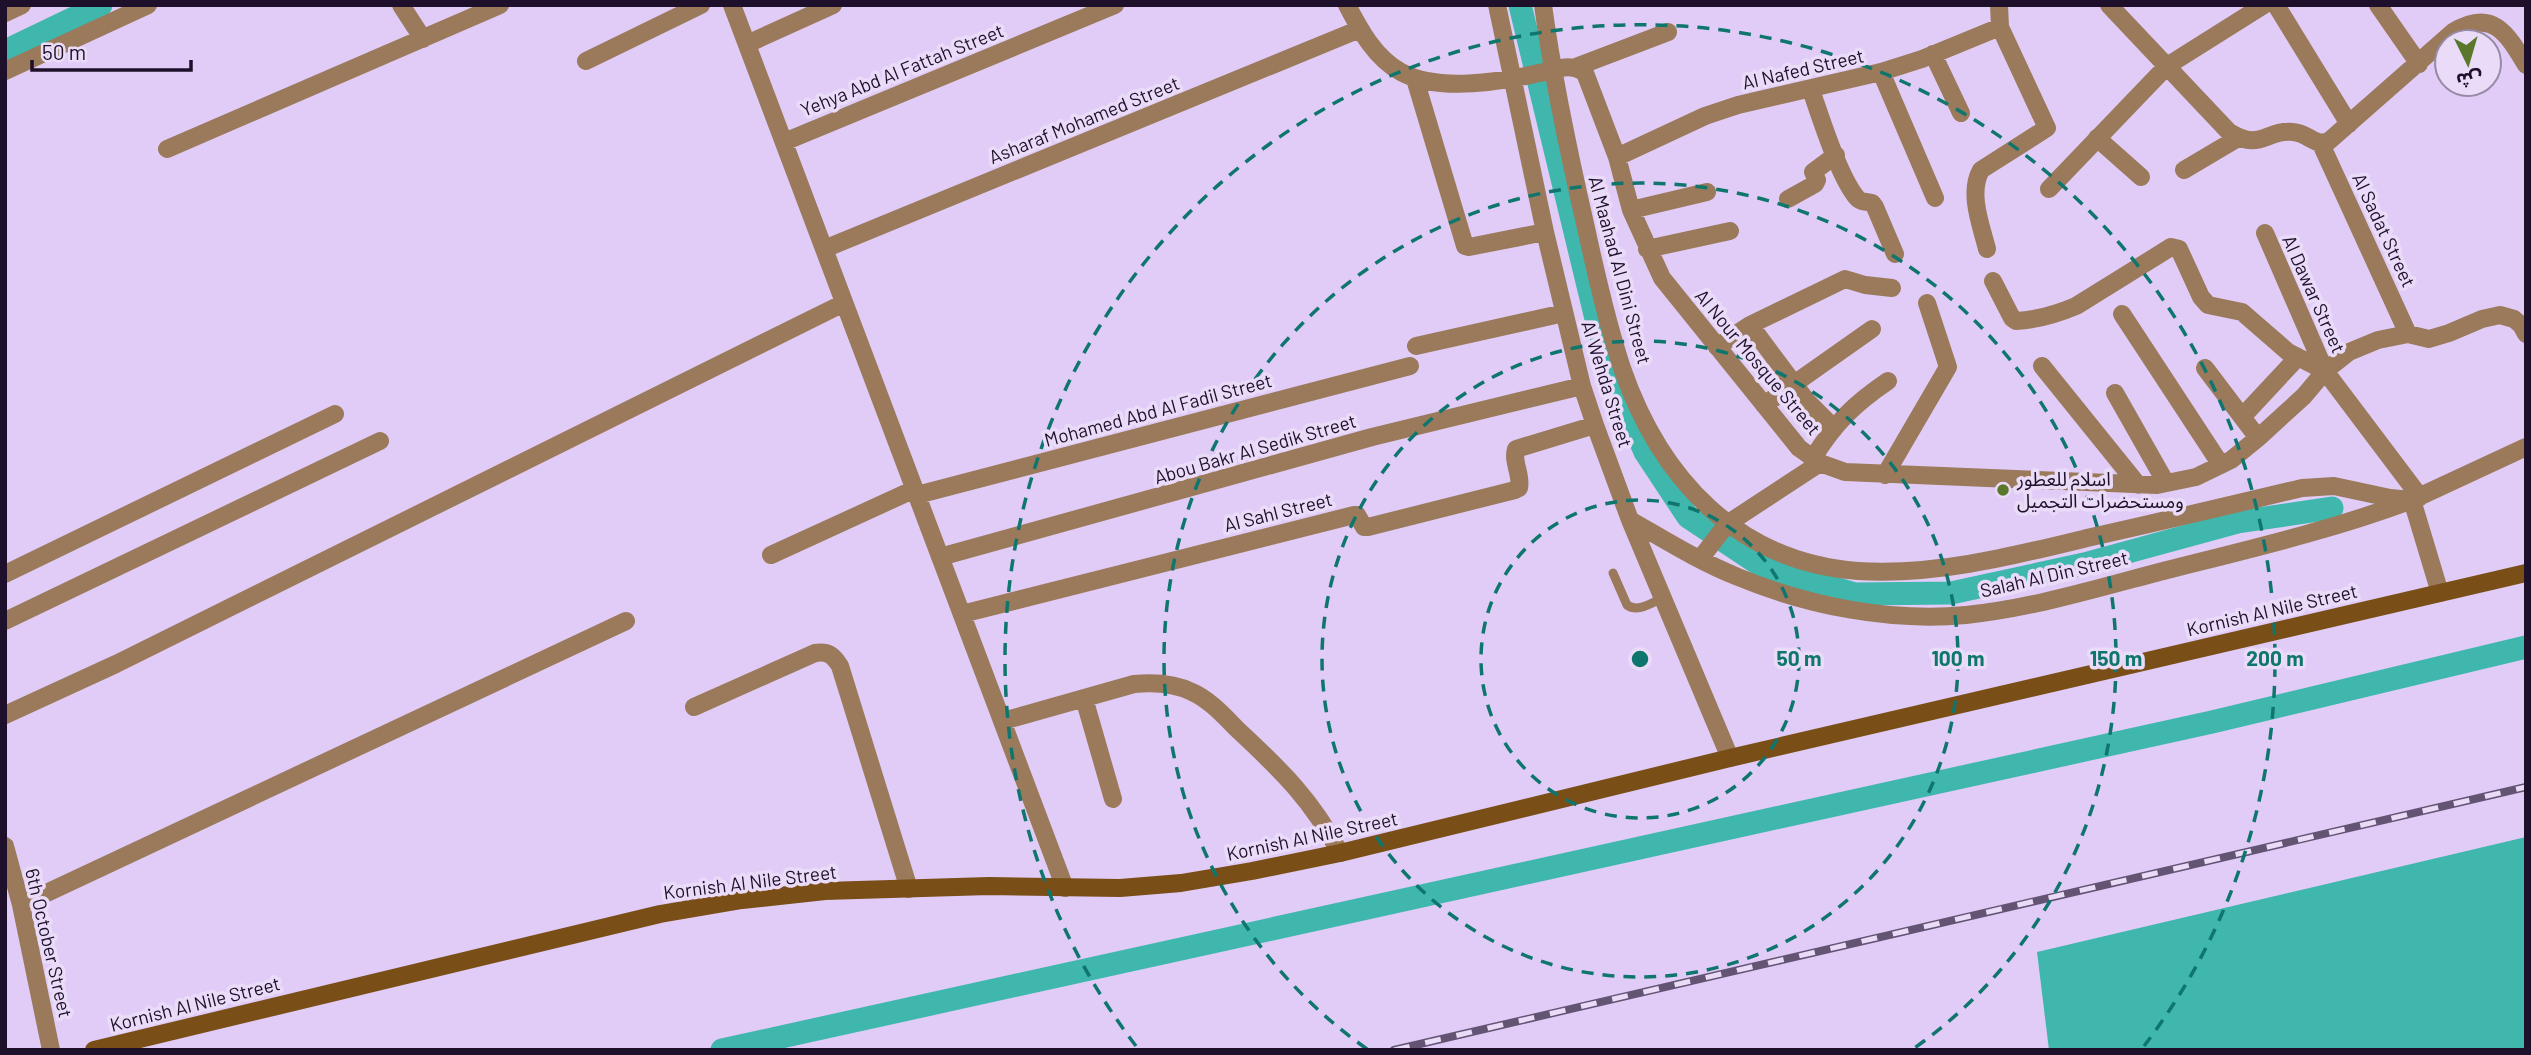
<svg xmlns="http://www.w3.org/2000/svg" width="2531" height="1055" font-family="Barlow,'Noto Sans Arabic',sans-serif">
<rect width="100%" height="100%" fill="#e0ccf7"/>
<path fill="#3fb7ad" d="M2526 837V1050H2049L2037 952Z"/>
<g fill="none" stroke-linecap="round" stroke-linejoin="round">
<path stroke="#3fb7ad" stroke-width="23" d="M1520 5 1597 323 1616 385 1645 452 1688 517 1763 567 1855 594 1951 593 2084 564 2238 522 2332 508
M5 51 101 5
M722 1050 2212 722 2526 647"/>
<path stroke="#9a7a5b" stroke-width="9" d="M1613 573 1627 605C1638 613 1651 603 1663 598"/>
<path stroke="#9a7a5b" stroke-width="18" d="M401 5 423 39
M732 5 1065 888
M1347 5C1360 30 1375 58 1401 72 1437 92 1500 82 1539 73 1557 70 1569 62 1585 73L1617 157 1631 210 1662 278 1799 448 1820 463 1845 472 2157 485 2196 477 2231 460 2258 438 2304 396 2325 371 2349 352 2378 340 2408 334 2429 339 2449 333 2482 319 2500 315 2514 319 2521 325 2526 334
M1497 5 1545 232 1582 386 1595 425 1630 520 1730 758
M1543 5C1553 80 1569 154 1586 228 1596 274 1607 323 1622 368 1660 478 1737 562 1858 571 1935 576 2013 556 2087 538 2159 522 2231 505 2302 488L2334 486 2390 498 2412 500 2526 447
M2109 5 2229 132C2261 152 2266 129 2293 132 2309 133 2314 147 2329 141L2453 32C2492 8 2507 33 2526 65
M2276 5 2349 124
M2378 5 2419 64
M5 13 22 5
M747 44 833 5
M1933 54 1961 113
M586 61 701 5
M1576 67 1668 32
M5 71 148 5
M1881 72 1935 198
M1415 79 1465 246 1469 247 1545 232
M1811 90C1821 118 1839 177 1857 198 1861 203 1866 201 1872 203L1875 207 1895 254
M2097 138 2141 177
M784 142 1115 5
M2321 144 2408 334
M167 149 500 5
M1617 157 1705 116 1738 105 1881 72 1922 59 2000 27
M2184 170 2238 138
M2049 189 2167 66 2264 5
M1788 199 1815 184 1817 180 1813 172 1836 155
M1631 210 1707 192
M2265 233 2325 371 2420 497
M824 249 1360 29
M1647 249 1730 231
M1987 249C1981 225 1968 193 1981 170L2047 128 2000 27 1999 5
M1993 281 2012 318 2016 321C2036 320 2057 314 2076 306L2171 247 2179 249 2201 297 2208 305 2242 312 2288 352 2325 371
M2122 314 2221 465
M1750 325 1806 400 1833 427
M1416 346 1564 313
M1717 347 1750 325 1845 279 1865 285 1892 288
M2042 366 2138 485
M2205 368 2258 438
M2115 393 2166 483
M1764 405 1872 329
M2243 416 2298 357
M1813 458C1835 423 1854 404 1888 381
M1885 475 1948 367 1927 303
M917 495 1410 366
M1630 520C1665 540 1700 562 1738 577 1808 606 1890 622 1966 615 2034 608 2101 587 2167 570 2250 549 2332 530 2412 500L2440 593
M771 555 915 489
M940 557 1372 437 1582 386
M1700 559 1727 524 1820 463
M5 574 335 414
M962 614 1354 515H1357L1364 527H1368L1515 490 1519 488C1522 475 1512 462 1516 449L1595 425
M5 621 380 441
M1084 698 1113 799
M694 707 815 653C828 651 833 655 840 666L909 889
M5 715 116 664 844 303
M1003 721 1134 684C1155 682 1174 683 1192 692 1210 700 1224 716 1238 730 1281 770 1312 800 1340 853
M5 846 21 905 51 1050
M21 905 626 621"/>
<path stroke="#7a4e17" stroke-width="18" d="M94 1050 660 914 742 900 825 891 989 886 1120 888 1181 883 1252 871 1340 853 1730 758 2526 573"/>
<g stroke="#645474" stroke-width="8">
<path id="rail" d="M1394 1050 2526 787"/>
</g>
<use href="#rail" stroke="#eadcf9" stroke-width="5" stroke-dasharray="16" stroke-linecap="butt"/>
</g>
<g fill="none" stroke="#0f766e" stroke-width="3.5" stroke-dasharray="12 9">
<circle cx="1640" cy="659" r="159"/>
<circle cx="1640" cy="659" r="318"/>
<path d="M1367 1049A476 476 0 1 1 1913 1049"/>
<path d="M1136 1046A635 635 0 1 1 2144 1046"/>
</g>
<circle fill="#5b772b" stroke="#eadcf9" stroke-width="2.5" cx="2003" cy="490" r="7"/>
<g text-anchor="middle" stroke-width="7" stroke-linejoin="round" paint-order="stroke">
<g font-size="19" fill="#1e102a" stroke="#eadcf9">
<text transform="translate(1803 69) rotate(-13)" y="7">Al Nafed Street</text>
<text transform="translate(902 70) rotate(-22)" y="7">Yehya Abd Al Fattah Street</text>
<text transform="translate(1084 120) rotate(-22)" y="7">Asharaf Mohamed Street</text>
<text transform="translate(2384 230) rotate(65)" y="7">Al Sadat Street</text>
<text transform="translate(1620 270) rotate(75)" y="7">Al Maahad Al Dini Street</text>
<text transform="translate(2314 294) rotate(66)" y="7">Al Dawar Street</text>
<text transform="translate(1758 362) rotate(50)" y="7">Al Nour Mosque Street</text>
<text transform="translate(1607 384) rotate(73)" y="7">Al Wehda Street</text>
<text transform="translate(1158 410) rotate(-15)" y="7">Mohamed Abd Al Fadil Street</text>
<text transform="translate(1255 449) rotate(-16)" y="7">Abou Bakr Al Sedik Street</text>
<text transform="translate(1278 512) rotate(-14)" y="7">Al Sahl Street</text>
<text transform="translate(2054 574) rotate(-13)" y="7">Salah Al Din Street</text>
<text transform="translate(2272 610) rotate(-13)" y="7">Kornish Al Nile Street</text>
<text transform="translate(1312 836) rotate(-12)" y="7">Kornish Al Nile Street</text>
<text transform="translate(750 882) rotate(-7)" y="7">Kornish Al Nile Street</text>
<text transform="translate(49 943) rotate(77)" y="7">6th October Street</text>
<text transform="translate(195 1004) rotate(-14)" y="7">Kornish Al Nile Street</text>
</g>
<g font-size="19" fill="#1e102a" stroke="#eadcf9" text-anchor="start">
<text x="2017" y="486">اسلام للعطور<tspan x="2017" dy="22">ومستحضرات التجميل</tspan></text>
</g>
</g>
<circle cx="1640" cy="659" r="10" fill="#0f766e" stroke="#eadcf9" stroke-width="3.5"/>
<g font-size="21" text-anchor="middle" font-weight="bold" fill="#0f766e" stroke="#eadcf9" stroke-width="7" stroke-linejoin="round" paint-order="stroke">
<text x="1799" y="666">50 m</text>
<text x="1958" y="666">100 m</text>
<text x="2116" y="666">150 m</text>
<text x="2275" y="666">200 m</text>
</g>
<rect width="2531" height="1055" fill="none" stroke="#1e102a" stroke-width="14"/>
<g transform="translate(2468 63) rotate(175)"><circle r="33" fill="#eadcf9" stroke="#988aa6" stroke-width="2"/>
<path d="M0-5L12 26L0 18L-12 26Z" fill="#5b772b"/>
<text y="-10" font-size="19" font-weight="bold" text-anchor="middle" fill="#1e102a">ش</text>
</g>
<path d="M32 60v10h159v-10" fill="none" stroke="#1e102a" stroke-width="3.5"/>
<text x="42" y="60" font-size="21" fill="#1e102a" stroke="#eadcf9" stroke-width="5" paint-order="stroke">50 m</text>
</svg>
